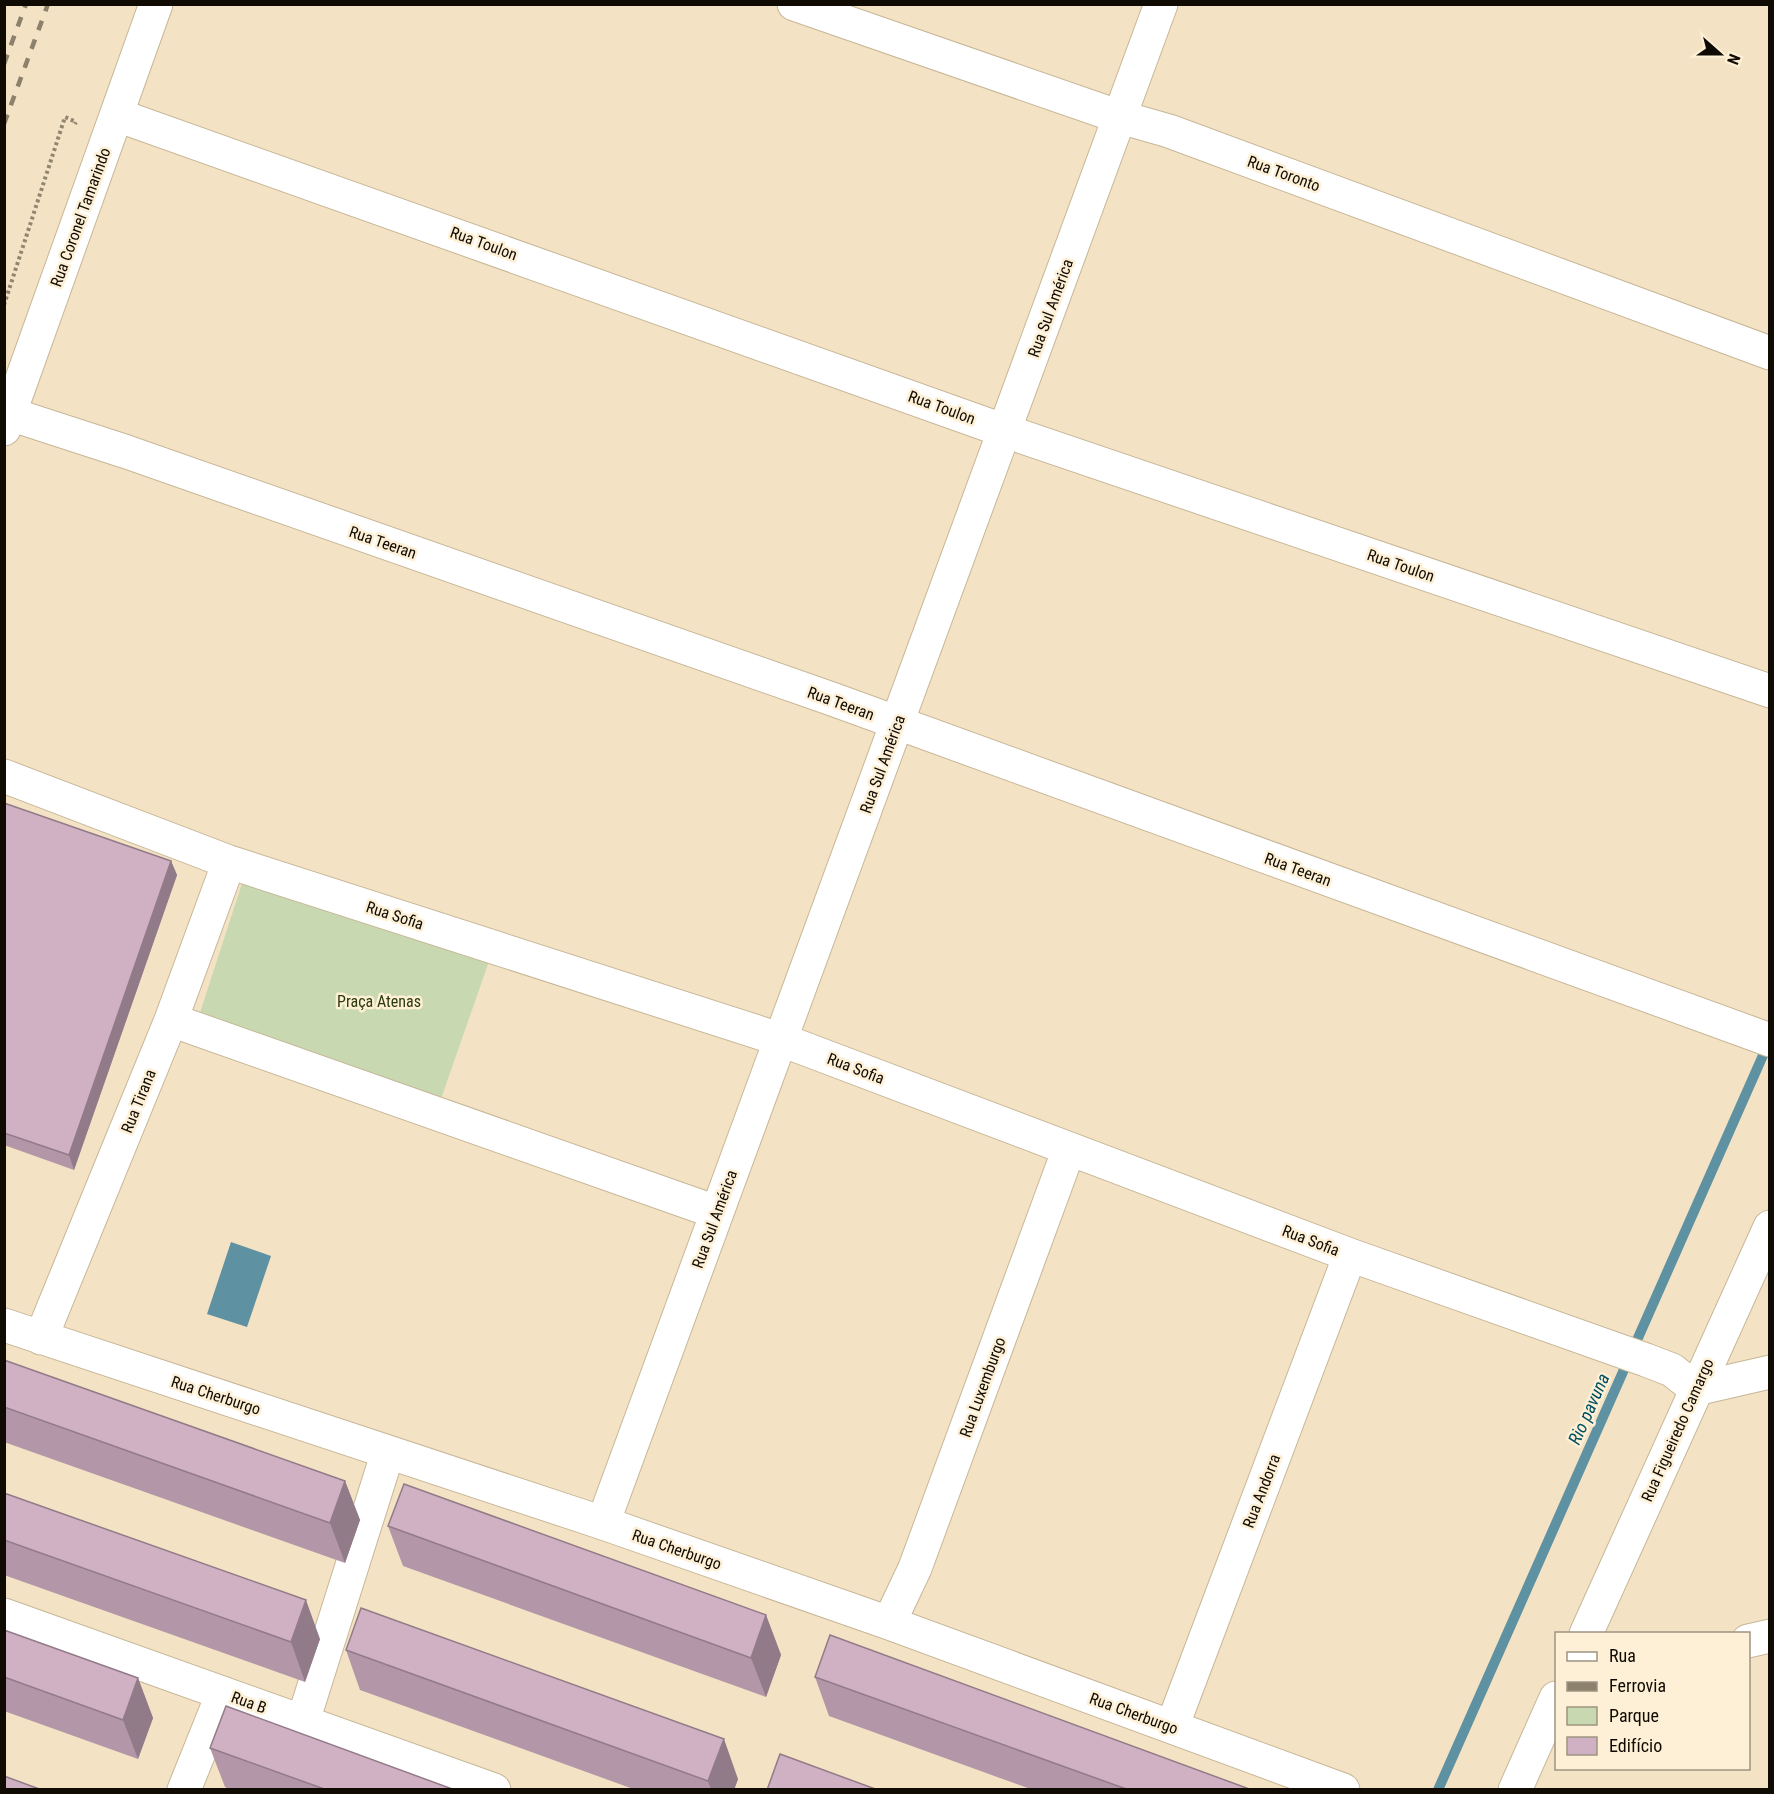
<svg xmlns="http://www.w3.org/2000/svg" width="1774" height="1794" font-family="'Roboto Condensed',sans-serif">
<rect width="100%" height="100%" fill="#f3e2c3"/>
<path fill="#c8d8b1" d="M247 868 494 947 436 1113 195 1028Z"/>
<path fill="#5e91a1" d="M231 1242 271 1256 247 1327 207 1314Z"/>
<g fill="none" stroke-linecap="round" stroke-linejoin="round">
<path stroke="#5e91a1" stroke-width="10" d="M1438 1790 1768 1044"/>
<g stroke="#c7b798" stroke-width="35">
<path id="street" d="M794 4 1120 117 1169 131 1770 353
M117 115 1005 431 1770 691
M10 414 127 452 832 699 1770 1040
M4 776 229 862 779 1039 1350 1255 1646 1360 1672 1370 1696 1389 1770 1372
M171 1020 716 1212
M4 1325 603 1523 889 1623 1343 1790
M41 1338 171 1020 229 862
M4 1615 494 1790
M889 1623 915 1568 1069 1149
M1748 1641 1770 1636
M303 1721 388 1452
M1172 1727 1350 1255
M184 1790 223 1693"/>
</g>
<g stroke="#c7b798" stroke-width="35">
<path id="secondary" d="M4 429 156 4
M603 1523 1161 4
M1586 1634 1770 1227
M1515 1790 1556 1698"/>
</g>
<path stroke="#918570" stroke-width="4" stroke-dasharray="3 3" stroke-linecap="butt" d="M4 305 65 117 76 122 75 124"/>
<use href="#street" stroke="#fff" stroke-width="33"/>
<use href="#secondary" stroke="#fff" stroke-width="33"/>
<path stroke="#8c816c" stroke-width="4.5" stroke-dasharray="10 10" stroke-linecap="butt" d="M4 64 26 4
M4 124 48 4"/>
</g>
<path fill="#b397a8" d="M4 803 171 861 177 875 74 1170 4 1145Z
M4 1360 345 1481 360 1520 345 1563 4 1442Z
M4 1493 320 1639 305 1682 4 1575Z
M388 1526 766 1615 781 1655 766 1697 403 1566Z
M4 1630 138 1678 153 1718 138 1759 4 1711Z
M346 1650 738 1779 734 1790H636L360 1690Z
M815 1677 1252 1790H1033L829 1716Z
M210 1748 455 1790H231L225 1787Z"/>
<path fill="#927b88" d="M171 861 177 875 74 1170 69 1155Z
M345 1481 360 1520 345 1563 330 1523Z
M306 1600 320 1639 305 1682 291 1642Z
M766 1615 781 1655 766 1697 751 1658Z
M138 1678 153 1718 138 1759 123 1720Z
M724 1739 738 1779 734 1790H711L708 1781Z"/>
<path fill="#d0b0c3" stroke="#927b88" stroke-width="1.5" d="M4 803 171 861 69 1155 4 1133Z
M4 1360 345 1481 330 1523 4 1407Z
M404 1484 766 1615 751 1658 388 1526Z
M4 1493 306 1600 291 1642 4 1540Z
M361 1608 724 1739 708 1781 346 1650Z
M4 1630 138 1678 123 1720 4 1677Z
M830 1635 1252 1790H1129L815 1677Z
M226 1706 455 1790H327L210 1748Z
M780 1754 878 1790H767Z
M4 1776 42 1790H4Z"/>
<g text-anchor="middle" stroke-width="5" stroke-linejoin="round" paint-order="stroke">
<g font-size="16" fill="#100b02" stroke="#fdf0d6">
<text transform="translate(1284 173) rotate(20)" y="6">Rua Toronto</text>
<text transform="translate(80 217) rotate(-70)" y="6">Rua Coronel Tamarindo</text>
<text transform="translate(484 243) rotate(20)" y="6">Rua Toulon</text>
<text transform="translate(1050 308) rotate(-70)" y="6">Rua Sul América</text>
<text transform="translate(942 407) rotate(20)" y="6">Rua Toulon</text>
<text transform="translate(383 542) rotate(19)" y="6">Rua Teeran</text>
<text transform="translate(1401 565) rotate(19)" y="6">Rua Toulon</text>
<text transform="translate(841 703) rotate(20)" y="6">Rua Teeran</text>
<text transform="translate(882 764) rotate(-70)" y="6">Rua Sul América</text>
<text transform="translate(1298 869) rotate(20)" y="6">Rua Teeran</text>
<text transform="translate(395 915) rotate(18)" y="6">Rua Sofia</text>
<text transform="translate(856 1068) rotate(21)" y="6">Rua Sofia</text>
<text transform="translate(138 1101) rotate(-68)" y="6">Rua Tirana</text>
<text transform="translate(714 1219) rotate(-70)" y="6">Rua Sul América</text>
<text transform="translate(1311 1240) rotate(21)" y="6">Rua Sofia</text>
<text transform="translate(982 1387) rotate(-70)" y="6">Rua Luxemburgo</text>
<text transform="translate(216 1395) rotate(18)" y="6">Rua Cherburgo</text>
<text transform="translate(1677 1430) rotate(-66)" y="6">Rua Figueiredo Camargo</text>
<text transform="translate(1261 1491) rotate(-69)" y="6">Rua Andorra</text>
<text transform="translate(677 1549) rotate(19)" y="6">Rua Cherburgo</text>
<text transform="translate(249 1702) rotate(20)" y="6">Rua B</text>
<text transform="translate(1134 1713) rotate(20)" y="6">Rua Cherburgo</text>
</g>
<g font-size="16" fill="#2c3b0b" stroke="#fdf0d6">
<text x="379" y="1007">Praça Atenas</text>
</g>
<g font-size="18" font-style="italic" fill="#004f60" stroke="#fdf0d6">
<text transform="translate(1589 1409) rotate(-66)" y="6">Rio pavuna</text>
</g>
</g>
<rect width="1774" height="1794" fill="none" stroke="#100b02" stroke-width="12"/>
<rect x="1555" y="1632" width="195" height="138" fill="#fdf0d6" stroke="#9e9481" stroke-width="1.5"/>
<rect x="1567" y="1652" width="30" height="9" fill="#ffffff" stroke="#9e9481" stroke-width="1.5"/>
<text x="1609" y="1662" font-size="18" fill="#100b02">Rua</text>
<rect x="1567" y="1682" width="30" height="9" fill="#8c816c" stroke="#9e9481" stroke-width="1.5"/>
<text x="1609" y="1692" font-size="18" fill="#100b02">Ferrovia</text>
<rect x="1567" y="1707" width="30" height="18" fill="#c8d8b1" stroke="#9e9481" stroke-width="1.5"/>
<text x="1609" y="1722" font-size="18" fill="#100b02">Parque</text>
<rect x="1567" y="1737" width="30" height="18" fill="#d0b0c3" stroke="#9e9481" stroke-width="1.5"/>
<text x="1609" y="1752" font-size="18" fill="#100b02">Edifício</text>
<g transform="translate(1720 54) rotate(111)" stroke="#fdf0d6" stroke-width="4.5" paint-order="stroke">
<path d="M0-4.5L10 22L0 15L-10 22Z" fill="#100b02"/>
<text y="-9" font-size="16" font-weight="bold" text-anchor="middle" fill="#100b02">N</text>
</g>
</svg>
